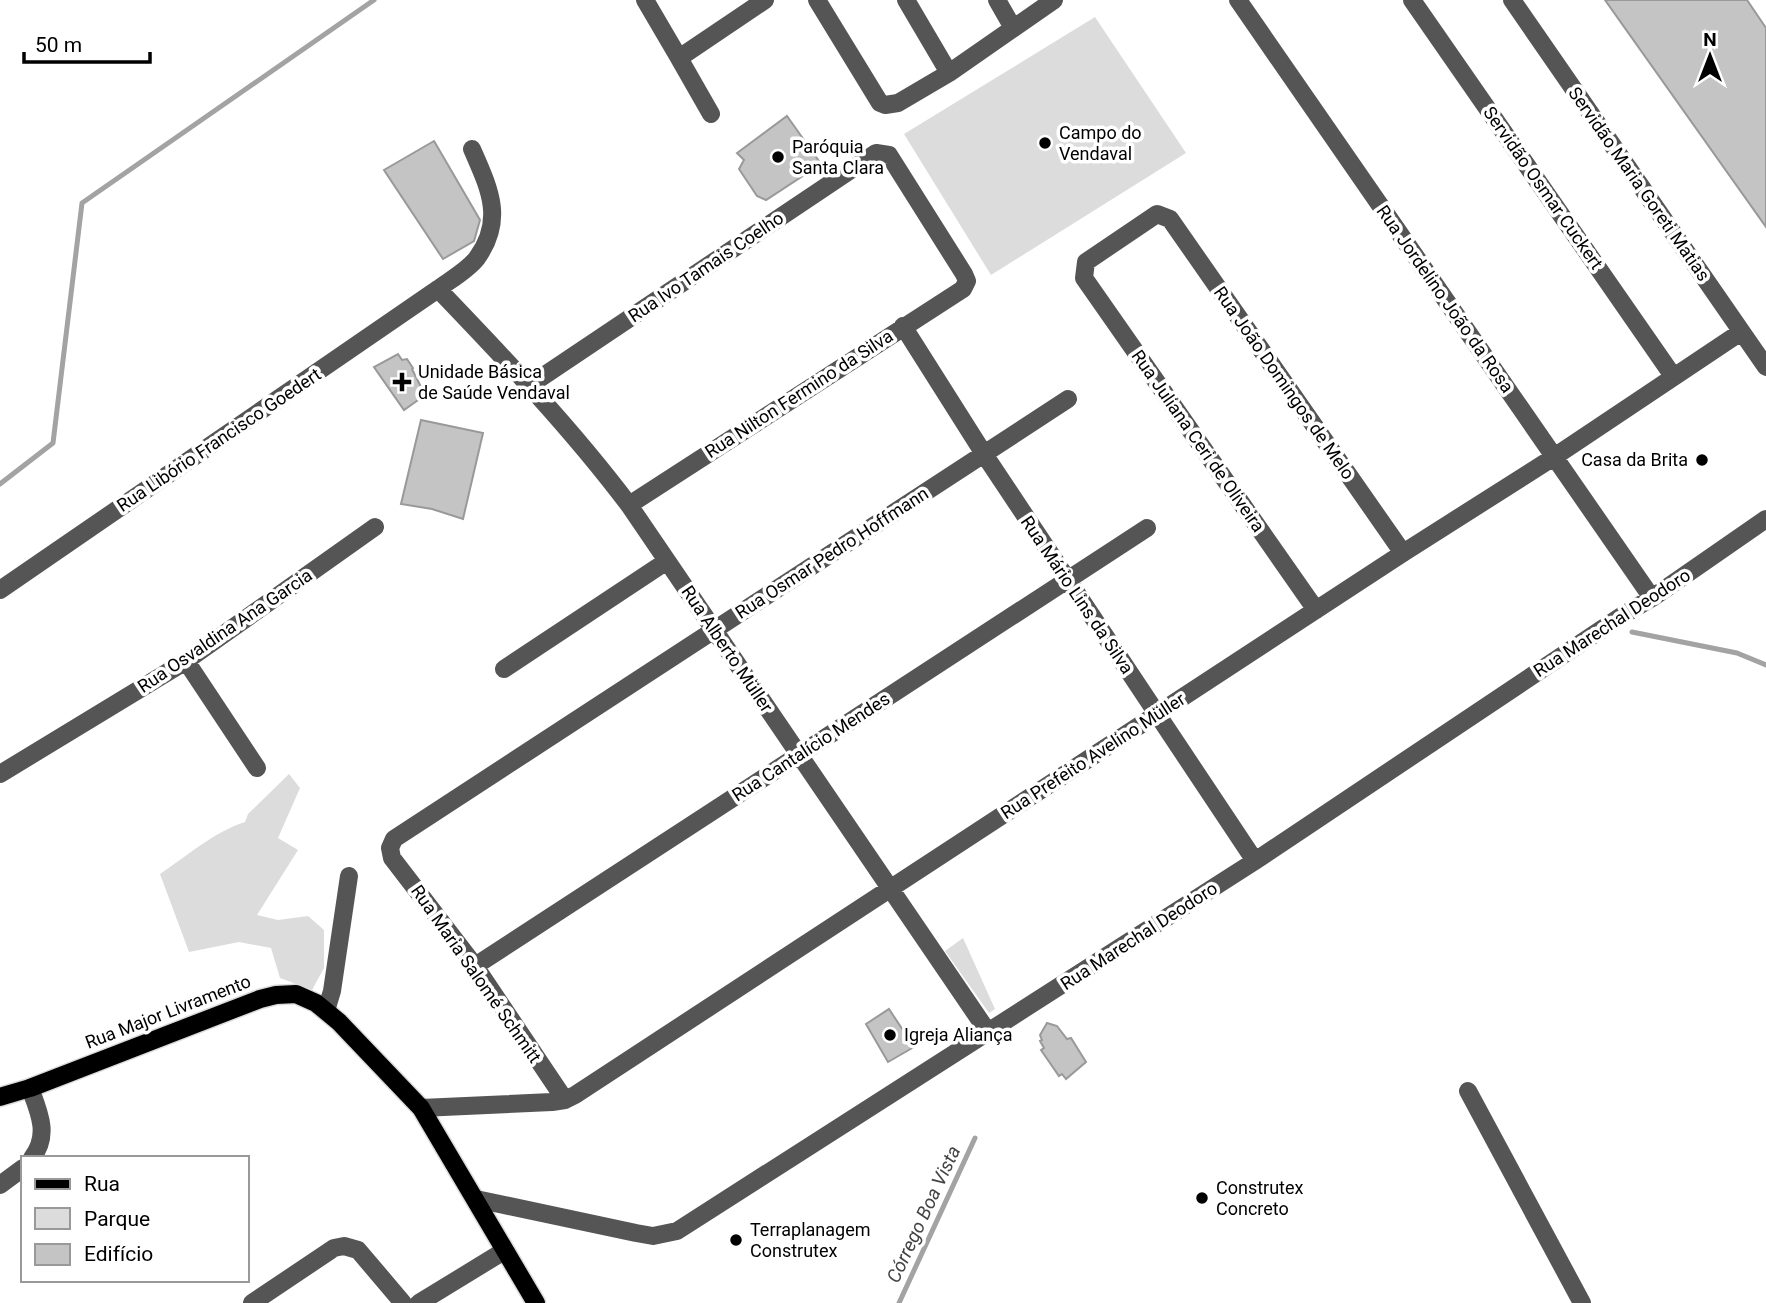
<svg xmlns="http://www.w3.org/2000/svg" width="1766" height="1303" font-family="Roboto,sans-serif">
<rect width="100%" height="100%" fill="#fff"/>
<path fill="#dcdcdc" d="M1095 17 1186 153 991 275 904 134Z
M289 774 300 788 278 838 298 850 257 915 278 920 308 916 324 930V968L312 990 280 978 271 948 239 942 189 952 160 874C187 856 214 832 245 822L248 814Z
M963 938 995 1009 989 1013 945 951Z"/>
<g fill="none" stroke-linecap="round" stroke-linejoin="round">
<path stroke="#a3a3a3" stroke-width="5" d="M0 484 53 443 82 203 374 0
M1632 632 1737 653 1766 665
M899 1303 975 1138"/>
</g>
<path fill="#c4c4c4" stroke="#999" stroke-width="2" d="M1605 0H1747L1766 28V227Z
M787 116 821 164 766 200 757 196 739 169 744 160 737 153Z
M434 141 480 220 474 241 443 259 384 170Z
M398 354 402 360 407 359 413 368 412 369 422 389 419 393 421 398 404 410 374 367Z
M421 420 483 433 463 519 432 509 401 504Z
M889 1009 914 1047 888 1062 866 1024Z
M1047 1023 1057 1026 1067 1039 1071 1038 1086 1062 1066 1079 1062 1074 1059 1076 1041 1050 1044 1048 1040 1041 1042 1040 1040 1035Z"/>
<g fill="none" stroke-linecap="round" stroke-linejoin="round">
<g stroke="#dbdbdb" stroke-width="21">
<path id="major" d="M0 1097 30 1088 260 999 276 995 296 994 316 1003 339 1022 421 1108 536 1303"/>
</g>
<path stroke="#555" stroke-width="18" d="M645 0 679 58
M817 0 880 103 885 105 898 103 949 73 1054 0
M906 0 949 73
M997 0 1013 28
M1238 0 1652 598
M1412 0 1673 376
M1512 0 1766 367
M711 114 679 58 765 0
M438 289C505 359 571 428 629 505L988 1032
M903 326 984 454 1255 861
M530 385 876 153 889 155 964 274 967 281 963 289 629 505
M0 590 438 289C450 280 468 270 477 258 505 219 489 188 472 149
M1316 610 1084 278 1086 262 1157 214 1170 219 1403 553
M186 661 257 768
M504 669 667 561
M0 774 186 661 375 527
M475 966 1147 528
M326 1011 332 991 349 876
M30 1088C39 1112 50 1135 32 1158
M1468 1091 1582 1303
M565 1100 475 966 392 858 390 848 394 839 1068 399
M421 1108 552 1102 565 1100 575 1095 1403 553 1554 457 1741 332
M0 1185 23 1168
M476 1199 636 1233 653 1236 677 1231 1255 861 1623 615 1652 598 1766 519
M252 1303 334 1248 344 1246 358 1250 403 1303
M419 1303 504 1251"/>
<use href="#major" stroke="#000" stroke-width="18"/>
</g>
<g fill="#000" stroke="#fff" stroke-width="2.5">
<circle cx="1045" cy="143" r="7"/>
<circle cx="778" cy="157" r="7"/>
<path d="M398.5 371.5h7v7h7v7h-7v7h-7v-7h-7v-7h7z"/>
<circle cx="1702" cy="460" r="7"/>
<circle cx="890" cy="1035" r="7"/>
<circle cx="1202" cy="1198" r="7"/>
<circle cx="736" cy="1240" r="7"/>
</g>
<g text-anchor="middle" stroke-width="7" stroke-linejoin="round" paint-order="stroke">
<g font-size="18" fill="#000" stroke="#fff" text-anchor="start">
<text x="1059" y="139">Campo do<tspan x="1059" dy="21">Vendaval</tspan></text>
<text x="792" y="153">Paróquia<tspan x="792" dy="21">Santa Clara</tspan></text>
<text x="418" y="378">Unidade Básica<tspan x="418" dy="21">de Saúde Vendaval</tspan></text>
<text x="1688" y="466" text-anchor="end">Casa da Brita</text>
<text x="904" y="1041">Igreja Aliança</text>
<text x="1216" y="1194">Construtex<tspan x="1216" dy="21">Concreto</tspan></text>
<text x="750" y="1236">Terraplanagem<tspan x="750" dy="21">Construtex</tspan></text>
</g>
<g font-size="18" fill="#000" stroke="#fff">
<text transform="translate(1639 184) rotate(55)" y="6">Servidão Maria Goreti Matias</text>
<text transform="translate(1543 188) rotate(55)" y="6">Servidão Osmar Cuckert</text>
<text transform="translate(706 267) rotate(-34)" y="6">Rua Ivo Tamais Coelho</text>
<text transform="translate(1445 299) rotate(55)" y="6">Rua Jordelino João da Rosa</text>
<text transform="translate(1284 383) rotate(55)" y="6">Rua João Domingos de Melo</text>
<text transform="translate(799 394) rotate(-33)" y="6">Rua Nilton Fermino da Silva</text>
<text transform="translate(219 440) rotate(-34)" y="6">Rua Libório Francisco Goedert</text>
<text transform="translate(1198 441) rotate(55)" y="6">Rua Juliana Ceri de Oliveira</text>
<text transform="translate(832 553) rotate(-33)" y="6">Rua Osmar Pedro Hoffmann</text>
<text transform="translate(1077 595) rotate(56)" y="6">Rua Mário Lins da Silva</text>
<text transform="translate(1612 623) rotate(-33)" y="6">Rua Marechal Deodoro</text>
<text transform="translate(225 631) rotate(-34)" y="6">Rua Osvaldina Ana Garcia</text>
<text transform="translate(727 649) rotate(56)" y="6">Rua Alberto Müller</text>
<text transform="translate(811 747) rotate(-33)" y="6">Rua Cantalício Mendes</text>
<text transform="translate(1093 756) rotate(-33)" y="6">Rua Prefeito Avelino Müller</text>
<text transform="translate(1139 936) rotate(-33)" y="6">Rua Marechal Deodoro</text>
<text transform="translate(476 974) rotate(55)" y="6">Rua Maria Salomé Schmitt</text>
<text transform="translate(168 1012) rotate(-21)" y="6">Rua Major Livramento</text>
</g>
<g font-size="19" font-style="italic" fill="#444" stroke="#fff">
<text transform="translate(923 1214) rotate(-65)" y="7">Córrego Boa Vista</text>
</g>
</g>
<rect x="21" y="1156" width="228" height="126" fill="#ffffff" stroke="#999999" stroke-width="2"/>
<rect x="35" y="1179" width="35" height="10" fill="#000000" stroke="#999999" stroke-width="2"/>
<text x="84" y="1191" font-size="21" fill="#000000">Rua</text>
<rect x="35" y="1208" width="35" height="21" fill="#dcdcdc" stroke="#999999" stroke-width="2"/>
<text x="84" y="1226" font-size="21" fill="#000000">Parque</text>
<rect x="35" y="1244" width="35" height="21" fill="#c4c4c4" stroke="#999999" stroke-width="2"/>
<text x="84" y="1261" font-size="21" fill="#000000">Edifício</text>
<g transform="translate(1710 56)" stroke="#ffffff" stroke-width="5" paint-order="stroke">
<path d="M0-5L12 26L0 18L-12 26Z" fill="#000000"/>
<text y="-10" font-size="19" font-weight="bold" text-anchor="middle" fill="#000000">N</text>
</g>
<path d="M24 52v10h126v-10" fill="none" stroke="#000000" stroke-width="3.5"/>
<text x="35" y="52" font-size="21" fill="#000000" stroke="#ffffff" stroke-width="5" paint-order="stroke">50 m</text>
</svg>
